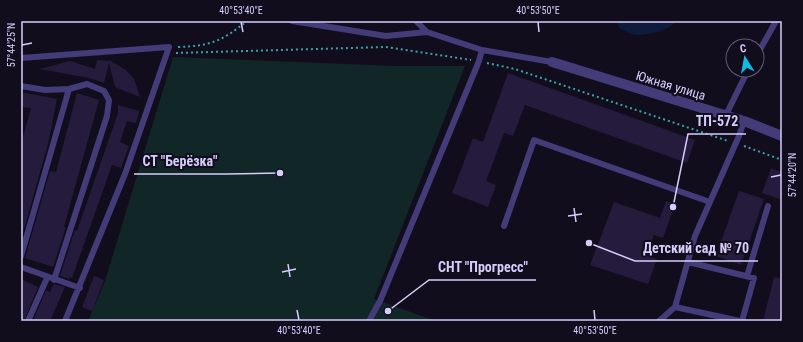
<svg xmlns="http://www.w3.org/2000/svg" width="803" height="342" font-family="'Roboto Condensed',sans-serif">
<rect width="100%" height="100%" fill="#110d1d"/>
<path fill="#112627" d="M173 57 395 66H465L374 299 436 321H88L105 281Z"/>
<path fill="#0e1b3b" d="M616 21H677C669 30 650 35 638 35 632 35 625 31 620 29Z"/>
<path fill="#251b3d" d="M97 60 109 61V60L126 70 134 79 140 97 115 87 109 63 104 83 89 78 40 69 70 61 95 69Z
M508 73 695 140 687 163 525 105 513 136 504 133 486 181 496 185 488 207 452 193 473 138 483 142Z
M21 92 57 99 48 144 21 240V144L31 108 21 107Z
M77 93 99 100 64 227H66L53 267 25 258 50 171 56 172Z
M118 105 139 111 136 123 127 121 120 142 129 146 121 168 112 165 72 278 70 277 69 279 60 276 75 230 77 231 118 113Z
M771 168 782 172V200L762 193Z
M739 191 764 199 741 265 716 256Z
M666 201 675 204 663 238 654 235 646 255 657 259 648 284 590 265 614 202 660 218Z
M94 276 104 280 92 311 82 307Z
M774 277 782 279V321H763Z
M21 279 38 287 24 321H21Z
M54 284 65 287 50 321H33L46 290 50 292Z"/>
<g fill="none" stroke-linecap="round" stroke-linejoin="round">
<path stroke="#36a4a6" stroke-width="2" stroke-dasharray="2 3" stroke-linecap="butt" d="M178 47C211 46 222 41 247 21
M176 53 386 47 471 60
M487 63 515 69 728 141
M744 146 782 160"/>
<path stroke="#433c79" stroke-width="6" d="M292 21 386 36 427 32 482 50 552 62
M416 21 427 32
M757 55 776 21
M21 58 169 47 125 174 65 321
M21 86 45 90 69 89 87 84 104 91 109 100 107 116 54 280
M726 115 748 70
M504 226 534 140 710 202
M21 256 69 89
M688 262 754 278 742 321
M21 267 80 288
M747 276 768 206
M675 307 740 321
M28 321 47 278
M369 321 380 301 479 61 482 50
M659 321 675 307 695 236 739 136 744 121"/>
<path stroke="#433c79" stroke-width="10" d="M552 62 744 121 782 136"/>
</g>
<path fill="none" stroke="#d6cdfb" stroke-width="1.5" d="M241 22 243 32M538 22 539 32M22 45 32 43M771 177 781 175M574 208 576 222M568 216 582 214M288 264 290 277M282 272 296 269M297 310 299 320M594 310 595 320"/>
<g text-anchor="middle" stroke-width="4" stroke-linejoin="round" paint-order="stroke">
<g font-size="13" fill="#d6cdfb" stroke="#110d1d">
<text transform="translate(671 85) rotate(17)" y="5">Южная улица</text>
</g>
</g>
<path fill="none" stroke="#d6cdfb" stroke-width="1.5" d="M673 207L688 134H746M280 173L226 174H134M589 243L635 261H758M388 311L429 280H536"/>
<g fill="#d6cdfb" stroke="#110d1d" stroke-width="1.5">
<circle cx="673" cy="207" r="4"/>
<circle cx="280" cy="173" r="4"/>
<circle cx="589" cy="243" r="4"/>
<circle cx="388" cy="311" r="4"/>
</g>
<g font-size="14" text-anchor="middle" font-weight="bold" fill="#d6cdfb" stroke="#110d1d" stroke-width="4" stroke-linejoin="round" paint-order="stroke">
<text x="717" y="126">ТП-572</text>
<text x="180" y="166">СТ "Берёзка"</text>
<text x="696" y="253">Детский сад № 70</text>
<text x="483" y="272">СНТ "Прогресс"</text>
</g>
<rect width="803" height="342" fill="none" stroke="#110d1d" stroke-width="44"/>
<g transform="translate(745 58) rotate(349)"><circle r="19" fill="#110d1d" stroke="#605a76"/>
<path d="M0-3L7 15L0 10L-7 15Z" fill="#11bce3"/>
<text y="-6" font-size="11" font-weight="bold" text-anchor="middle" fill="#d6cdfb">С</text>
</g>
<rect x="22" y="22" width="759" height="298" fill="none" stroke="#d6cdfb" stroke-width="1.5"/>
<g font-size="10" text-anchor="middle" fill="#d6cdfb">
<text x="241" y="14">40°53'40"E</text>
<text x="538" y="14">40°53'50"E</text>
<text transform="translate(11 45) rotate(-90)" y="4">57°44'25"N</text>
<text transform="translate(792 175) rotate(-90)" y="4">57°44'20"N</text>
<text x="299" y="334">40°53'40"E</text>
<text x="595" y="334">40°53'50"E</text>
</g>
</svg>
